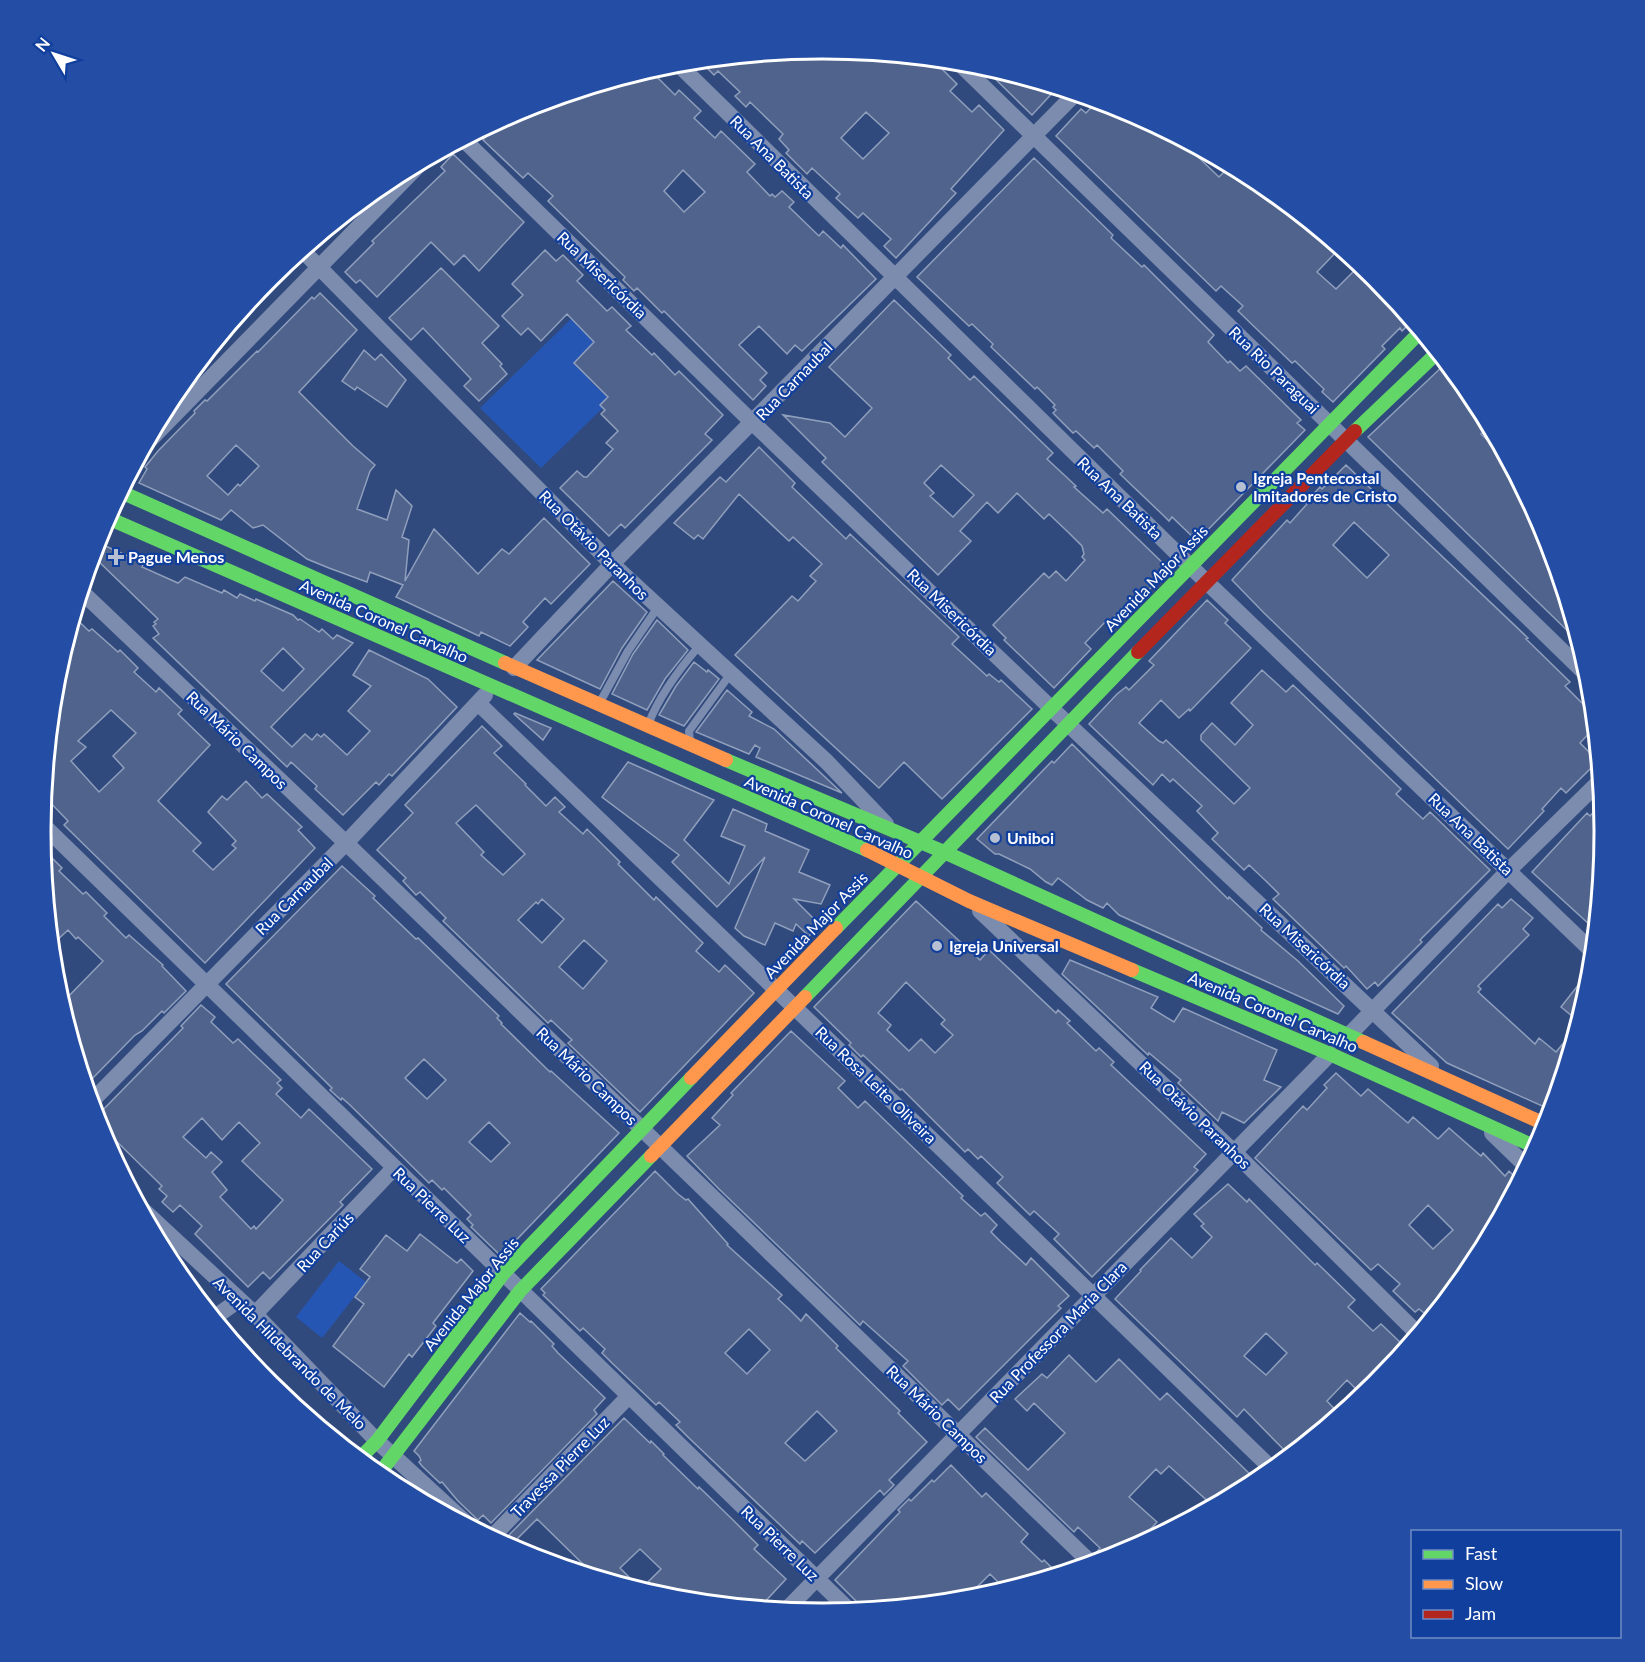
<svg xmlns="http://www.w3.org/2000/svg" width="1645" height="1662" font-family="Lato,sans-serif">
<rect width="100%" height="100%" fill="#314a7e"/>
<path fill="#2656b3" d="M573 317 591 333 609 361 590 381 611 400 541 468 480 408Z
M339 1261 366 1282 322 1338 296 1317Z"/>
<path fill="#4f638c" stroke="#909fbc" stroke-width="1.5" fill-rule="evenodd" d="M823 49 933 60 957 84 950 91 972 112 979 105 1004 130 951 189 956 193 896 258 884 246 891 239 863 213 858 218 836 198 840 194 812 168 807 174 786 153 789 150 779 139 783 134 750 102 746 107 735 96 740 92 718 71 714 75 700 61ZM866 112 889 133 863 159 841 138Z
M983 67 1020 78 1056 89 1032 115Z
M650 70 675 95 679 90 701 111 694 118 715 138 721 131 755 164 747 172 770 196 772 194 775 197 782 191 794 202 789 207 819 236 823 231 841 248 843 245 876 279 802 351 795 345 787 354 759 326 739 345 767 373 760 380 766 386 753 400 664 311 662 313 637 288 634 291 623 280 625 277 548 201 553 196 528 173 523 178 483 140 489 133 485 129 524 108ZM683 170 705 192 684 212 664 191Z
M1097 101 1122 109 1203 152 1198 157 1219 177 1226 170 1233 177 1236 173 1252 187 1258 181 1339 249 1317 272 1336 289 1360 265 1376 279 1411 322 1402 331 1400 328 1382 346 1385 349 1333 402 1322 392 1324 389 1295 361 1292 363 1238 311 1243 306 1221 286 1216 291 1056 136 1081 109 1086 113Z
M453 154 524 222 479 271 464 255 454 265 431 242 377 297 360 280 356 283 345 272 374 243 372 241 445 171 441 167Z
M1034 158 1113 235 1111 238 1142 267 1144 265 1214 335 1208 342 1228 363 1230 361 1240 371 1246 366 1301 420 1297 423 1305 430 1197 541 1172 517 1169 521 1164 516 1120 474 1123 471 1097 445 1094 448 1076 431 1073 433 1053 413 1056 410 1053 407 1055 405 1037 387 1035 389 991 347 993 344 972 324 969 326 917 277Z
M545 250 556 261 563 255 583 275 577 281 607 311 612 307 631 326 626 330 652 355 654 353 675 375 679 371 723 415 705 434 712 440 625 528 621 524 609 536 560 488 577 471 584 477H587L613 449 606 443 618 431 601 414 605 410 600 405 608 397 574 363 594 342 567 314 541 341 528 328 521 335 502 316 523 295 512 284Z
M441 268 499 326 482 343 502 364 500 366 507 374 479 401 464 386 471 379 423 328 411 340 389 318Z
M320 293 357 330 299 392 353 446 375 465 370 471 357 509 387 520 396 490 412 506 402 537 409 540 405 581 434 529 478 574 502 549 509 554 544 518 590 564 551 604 545 598 523 622 528 627 510 646 481 632 479 636 396 597 403 585 370 572 367 582 329 568 307 559 263 525 253 528 231 510 221 520 139 483 147 469 145 467 158 451 195 413 194 411 205 400 207 401 257 351 258 352 312 297 314 299ZM236 445 259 466 240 486 238 484 228 495 207 476Z
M894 300 951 355 948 358 970 380 974 376 1053 453 1047 459 1076 486 1074 487 1103 513 1107 509 1169 569 1143 596 1139 592 1109 622 1107 620 1085 643 1091 649 1054 688 1004 640 1006 638 993 625 1044 573 1049 578 1056 571 1066 581 1085 560 1082 557 1084 554 1082 546 1069 533 1049 514 1044 519 1017 493 998 513 987 502 960 531 971 541 938 575 822 462 826 458 783 415 830 423 845 437 872 408 829 367ZM941 465 974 495 953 517 930 496 934 493 924 483Z
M364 350 375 360 381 354 406 380 387 407 357 387 355 390 342 381Z
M1446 363 1473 397 1489 427 1481 434 1505 457 1545 532 1578 641 1368 437Z
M759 447 795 483 792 487 846 539 850 534 959 637 952 644 987 676 989 674 999 682 1001 680 1032 709 942 799 904 762 879 788 735 655 792 596 798 601 816 581 810 576 822 564 793 537 789 541 739 494 703 539 698 535 694 539 674 523 720 477 726 482Z
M1346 465 1528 638 1526 639 1570 682 1565 686 1586 707 1592 701 1594 728 1580 743 1598 761 1566 793 1561 788 1542 809 1544 811 1508 849 1264 613 1232 580 1287 520 1290 523 1307 504 1305 503 1320 487 1322 489ZM1354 522 1389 555 1367 578 1333 545Z
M103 545 144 563 142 567 178 583 185 577 222 593 224 590 237 598 240 594 255 601 256 599 293 615 298 620 300 619 319 632 322 629 333 639 337 635 353 643 271 727 292 747 305 734 312 740 317 734 321 737 324 734 347 755 370 731 348 711 371 686 353 675 369 650 428 679 457 707 392 776 389 774 379 785 376 782 343 815 315 789 317 786 291 762 287 767 153 638 159 634 153 626 156 624 154 622 158 619 93 556ZM283 648 304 669 283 691 261 671Z
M613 581 647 612 622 648 600 689 537 660Z
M1207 600 1228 620 1225 623 1251 648 1190 711 1189 709 1179 718 1161 700 1139 723 1159 741 1163 743 1166 740 1234 804 1250 788 1201 740V735L1212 723 1235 745 1253 725 1231 703 1262 670 1286 692 1293 685 1401 789 1396 794 1423 819 1430 812 1490 870 1420 940 1422 942 1378 986 1375 982 1367 989 1346 966 1344 968 1273 899 1279 894 1267 882 1249 865 1244 870 1212 839 1218 833 1197 811 1202 806 1173 779 1170 782 1162 774 1153 785 1089 724 1117 694 1126 687 1129 690 1154 665 1149 661Z
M74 617 89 631 92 629 118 652 120 650 138 668 134 672 156 692 159 688 182 710 178 714 210 745 158 801 201 843 193 851 213 870 236 848 232 845 236 841 208 812 222 796 227 800 246 781 262 798 267 794 302 827 298 830 315 848 205 963 64 825 68 821 44 796 56 678ZM111 710 136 733 113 756 124 768 99 792 71 761 86 747 78 741Z
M657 620 688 650 665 679 647 710 612 694 633 654Z
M694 662 707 672 708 670 719 679 684 726 659 715 676 686Z
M727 690 752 712 749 716 774 729 842 793 756 757 760 748 755 745 749 754 696 732Z
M515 713 551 728 543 740 514 714Z
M482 726 502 746 494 753 526 784 525 785 546 806 555 797 565 807 559 812 583 834 587 829 620 862 618 864 654 900 656 897 703 943 696 951 719 972 725 965 754 993 640 1112 568 1043 572 1040 551 1020 548 1023 443 921 446 918 420 892 416 895 403 881 406 878 377 850 413 813 405 805ZM476 805 525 854 503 875 481 855 484 852 456 823ZM542 899 564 919 542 943 518 920 536 902 538 904ZM584 940 607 961 583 989 559 967Z
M1072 744 1228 899 1229 897 1262 928 1261 930 1298 961 1344 1006 1338 1014 1119 915 1107 903 1103 908 1087 900 1058 878 1052 885 1046 882 1030 869 999 854H995L977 839 1052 761 1054 763Z
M628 762 714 800 684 840 729 884 745 846 721 836 733 809 767 824 765 831 809 850 799 872 830 885 821 904 794 899 820 925 809 936 796 924 793 931 775 923 765 945 744 936 735 928 765 857 717 907 672 862 679 855 602 797Z
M1602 803 1604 831 1596 919 1590 925 1532 872 1587 813 1590 816Z
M42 848 62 868 59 871 83 894 86 892 107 913 104 916 126 938 129 935 163 965 162 966 186 991 164 1013 162 1011 142 1031 135 1035 86 1085 62 1003 103 961 78 937 76 939 68 930 52 945Z
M342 866 375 896 373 898 416 939 418 938 499 1016 497 1018 502 1023 501 1024 550 1072 551 1071 619 1133 501 1256 471 1227 473 1225 467 1219 471 1215 444 1188 442 1190 432 1180 429 1183 350 1105 342 1098 341 1100 330 1090 332 1088 226 984ZM424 1059 446 1080 427 1099 405 1078ZM489 1122 510 1143 491 1162 469 1142Z
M1511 899 1533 918 1523 929 1529 935 1478 986 1481 989 1478 992 1535 1044 1539 1038 1556 1052 1576 1028 1551 1110 1447 1063 1392 1013 1498 904 1502 908Z
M916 901 980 960 989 950 1056 1013 1058 1010 1070 1021 1067 1023 1096 1051 1099 1048 1114 1062 1111 1065 1206 1154 1194 1167 1198 1170 1092 1277 1054 1239 1059 1234 1034 1211 1030 1215 997 1183 1003 1177 981 1156 978 1159 968 1149 965 1152 902 1089 900 1090 863 1055 861 1057 849 1045 851 1043 814 1007ZM906 982 945 1020 941 1024 953 1035 935 1053 921 1039 909 1051 887 1030 891 1025 878 1013Z
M1070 960 1158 997 1151 1008 1174 1022 1183 1008 1277 1050 1264 1080 1281 1087 1244 1123 1222 1112 1218 1121 1178 1083 1181 1080 1149 1053 1148 1055 1062 974Z
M1579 984 1587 991 1578 1021 1561 1007Z
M201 1005 215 1017 211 1022 233 1043 238 1039 281 1080 277 1083 282 1088 276 1094 301 1118 309 1109 372 1169 340 1202 343 1205 270 1279 263 1272 248 1287 195 1234 202 1226 180 1205 173 1212 162 1202 167 1196 159 1189 162 1186 105 1130 102 1133 96 1117 183 1028 181 1026ZM202 1118 222 1140 239 1122 260 1143 242 1161 283 1200 256 1229 254 1226 251 1229 220 1197 227 1190 212 1172 222 1162 211 1152 206 1158 183 1137Z
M791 1031 845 1081 838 1088 858 1108 865 1101 963 1196 961 1198 981 1216 985 1213 997 1225 991 1232 1001 1242 1026 1265 1031 1258 1069 1296 1058 1306 1061 1308 959 1410 948 1399 942 1405 903 1366 908 1361 863 1321 860 1325 719 1189 687 1156 720 1125 712 1118 733 1095 731 1093Z
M1336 1073 1361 1096 1368 1089 1408 1123 1413 1117 1438 1139 1449 1128 1481 1156 1483 1153 1505 1176 1509 1171 1518 1180 1484 1244 1469 1260 1472 1263 1460 1275 1463 1278 1433 1313 1428 1308 1424 1313 1419 1309 1415 1312 1393 1291 1400 1284 1378 1264 1371 1270 1255 1158 1303 1106 1307 1110 1327 1088 1324 1085ZM1428 1205 1453 1230 1433 1249 1409 1225Z
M655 1171 678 1194 686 1200 688 1199 728 1244 727 1245 782 1295 778 1299 789 1309 801 1321 806 1314 838 1346 836 1348 900 1411 898 1413 927 1442 889 1480 894 1485 884 1495 880 1490 815 1553 802 1541 800 1544 689 1438 676 1425 680 1422 659 1402 656 1405 612 1363 602 1353 605 1349 583 1328 580 1331 543 1295 545 1293 541 1289ZM749 1329 770 1350 747 1374 725 1353ZM817 1411 837 1431 805 1461 785 1443Z
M1228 1184 1247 1202 1249 1199 1315 1265 1317 1263 1355 1300 1348 1307 1373 1331 1381 1324 1402 1344 1399 1348 1402 1351 1375 1384 1362 1395 1347 1380 1327 1401 1339 1414 1289 1455 1244 1409 1237 1417 1115 1299 1141 1271 1140 1270 1171 1238 1192 1258 1212 1237 1201 1226 1204 1224 1194 1214ZM1266 1333 1287 1353 1266 1375 1244 1356Z
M420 1234 457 1263 461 1259 473 1271 433 1323 436 1326 412 1357 409 1354 384 1387 333 1346 364 1304 355 1297 370 1277 360 1269 386 1235 407 1251Z
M520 1313 530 1322 531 1321 554 1344 552 1346 558 1353 605 1398 594 1410 597 1414 491 1523 483 1515 478 1520 458 1501 442 1482 440 1483 422 1466 419 1462 421 1460 419 1456 414 1451Z
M1069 1355 1096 1382 1119 1359 1160 1400 1167 1393 1257 1481 1212 1505 1169 1466 1161 1474 1156 1469 1129 1497 1157 1522 1148 1532 1153 1537 1121 1554 1101 1560 1096 1553 1100 1548 1078 1527 1074 1532 976 1437 985 1428 1028 1470 1065 1433 1034 1403 1027 1411 1015 1399 1042 1374 1047 1378Z
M624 1418 650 1443 651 1441 664 1454 663 1455 698 1489 699 1487 732 1519 758 1545 754 1549 786 1579 760 1607 670 1598 641 1589 661 1569 640 1549 620 1568 641 1589 579 1570 584 1565 537 1519 513 1543 507 1537Z
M951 1465 982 1497 986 1493 1028 1534 1021 1542 1042 1562 1044 1560 1057 1573 1005 1589 990 1574 965 1599 864 1609 835 1580 900 1512 898 1510 909 1499 911 1501 932 1480 934 1482Z"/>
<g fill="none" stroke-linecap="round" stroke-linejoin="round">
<path stroke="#7c8cae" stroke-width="8" d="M599 704 628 651 658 607
M648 725C659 696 680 668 700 645
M690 742 689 731 731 673"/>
<path stroke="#7c8cae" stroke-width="16" d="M958 62 1589 677
M677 63 1190 566 1593 952
M464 140 753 423 1052 709 1431 1066
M303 251 612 564 827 762 886 824
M148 442 421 163
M82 592 346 843 1091 1563
M514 668 612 564 1075 94
M478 703 947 1154 1272 1469
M41 823 849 1610
M980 911 1234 1152 1417 1333
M1349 1035 1509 870 1600 781
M91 1102 346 843 485 695
M1492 1133 1526 1166
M141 1208 255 1314 377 1441 465 1522
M255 1314 394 1168
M215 1317 239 1300
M492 1537 629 1396
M787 1609 1330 1054"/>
<path stroke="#63d668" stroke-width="14" d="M1355 431 1437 353
M121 492 505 663
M108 518 867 850
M726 760 944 852 1363 1042
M836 928 1420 332
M1132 970 1330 1054 1536 1147
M805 997 1138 652
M360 1458 377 1441 503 1274 691 1078
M379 1474 520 1291 651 1156"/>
<path stroke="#ff974d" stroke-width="14" d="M505 663 726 760
M867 850 969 901 1132 970
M1363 1042 1547 1125
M691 1078 836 928
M651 1156 805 997"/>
<path stroke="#b3261e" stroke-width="14" d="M1138 652 1355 431"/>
</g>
<g fill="#b7c0d2" stroke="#113f9d" stroke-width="2">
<circle cx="1241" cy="487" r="6"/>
<path d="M113 548h6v6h6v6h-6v6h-6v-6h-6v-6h6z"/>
<circle cx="995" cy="838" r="6"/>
<circle cx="937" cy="946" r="6"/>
</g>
<g text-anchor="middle" stroke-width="4.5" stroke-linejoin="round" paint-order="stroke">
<g font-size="16" fill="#fff" stroke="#113f9d">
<text transform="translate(772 157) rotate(45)" y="6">Rua Ana Batista</text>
<text transform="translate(602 275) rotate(44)" y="6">Rua Misericórdia</text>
<text transform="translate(1274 370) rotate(44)" y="6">Rua Rio Paraguai</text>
<text transform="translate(794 381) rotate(-46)" y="6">Rua Carnaubal</text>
<text transform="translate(1120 498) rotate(44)" y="6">Rua Ana Batista</text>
<text transform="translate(594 545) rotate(45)" y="6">Rua Otávio Paranhos</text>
<text transform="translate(1156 578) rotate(-46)" y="6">Avenida Major Assis</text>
<text transform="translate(952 612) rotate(44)" y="6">Rua Misericórdia</text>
<text transform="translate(384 621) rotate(24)" y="6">Avenida Coronel Carvalho</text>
<text transform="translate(237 740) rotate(44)" y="6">Rua Mário Campos</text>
<text transform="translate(829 817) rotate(24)" y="6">Avenida Coronel Carvalho</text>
<text transform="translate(1471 834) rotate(44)" y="6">Rua Ana Batista</text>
<text transform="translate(294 896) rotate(-45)" y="6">Rua Carnaubal</text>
<text transform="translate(816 925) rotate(-46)" y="6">Avenida Major Assis</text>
<text transform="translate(1305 946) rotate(43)" y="6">Rua Misericórdia</text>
<text transform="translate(1273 1012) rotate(23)" y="6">Avenida Coronel Carvalho</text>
<text transform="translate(587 1076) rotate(44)" y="6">Rua Mário Campos</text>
<text transform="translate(876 1085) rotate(44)" y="6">Rua Rosa Leite Oliveira</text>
<text transform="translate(1195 1115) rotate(44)" y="6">Rua Otávio Paranhos</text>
<text transform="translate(432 1205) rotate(44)" y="6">Rua Pierre Luz</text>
<text transform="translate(325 1242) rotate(-47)" y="6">Rua Cariús</text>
<text transform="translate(471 1294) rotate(-51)" y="6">Avenida Major Assis</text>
<text transform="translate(1058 1332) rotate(-46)" y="6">Rua Professora Maria Clara</text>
<text transform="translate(290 1353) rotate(45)" y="6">Avenida Hildebrando de Melo</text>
<text transform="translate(937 1414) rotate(44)" y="6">Rua Mário Campos</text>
<text transform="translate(560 1467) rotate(-46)" y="6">Travessa Pierre Luz</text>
<text transform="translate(780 1543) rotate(44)" y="6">Rua Pierre Luz</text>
</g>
<g font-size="16" font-weight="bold" fill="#fff" stroke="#113f9d" text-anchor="start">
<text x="1253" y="484">Igreja Pentecostal<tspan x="1253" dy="18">Imitadores de Cristo</tspan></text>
<text x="128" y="563">Pague Menos</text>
<text x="1007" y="844">Uniboi</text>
<text x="949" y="952">Igreja Universal</text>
</g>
</g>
<path d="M0 0H1645V1662H0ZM822 59H823A771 771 0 0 1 1594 830V832A771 771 0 0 1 823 1603H822A771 771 0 0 1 51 832V830A771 771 0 0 1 822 59Z" fill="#244ea5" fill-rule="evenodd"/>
<path fill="none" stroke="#fff" stroke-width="3" d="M822 59H823A771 771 0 0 1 1594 830V832A771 771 0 0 1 823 1603H822A771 771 0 0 1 51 832V830A771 771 0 0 1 822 59Z"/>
<rect x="1411" y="1530" width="210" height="108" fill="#113f9d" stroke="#708cc4" stroke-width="1.5"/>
<rect x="1423" y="1550" width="30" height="9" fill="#63d668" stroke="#708cc4" stroke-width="1.5"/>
<text x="1465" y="1560" font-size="18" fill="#ffffff">Fast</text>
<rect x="1423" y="1580" width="30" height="9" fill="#ff974d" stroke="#708cc4" stroke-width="1.5"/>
<text x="1465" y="1590" font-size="18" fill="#ffffff">Slow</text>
<rect x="1423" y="1610" width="30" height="9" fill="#b3261e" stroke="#708cc4" stroke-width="1.5"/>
<text x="1465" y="1620" font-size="18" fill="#ffffff">Jam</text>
<g transform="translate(54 54) rotate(309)" stroke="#113f9d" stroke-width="4.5" paint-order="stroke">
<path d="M0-4.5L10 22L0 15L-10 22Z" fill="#ffffff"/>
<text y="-9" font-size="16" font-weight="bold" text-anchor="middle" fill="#ffffff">N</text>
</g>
</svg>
